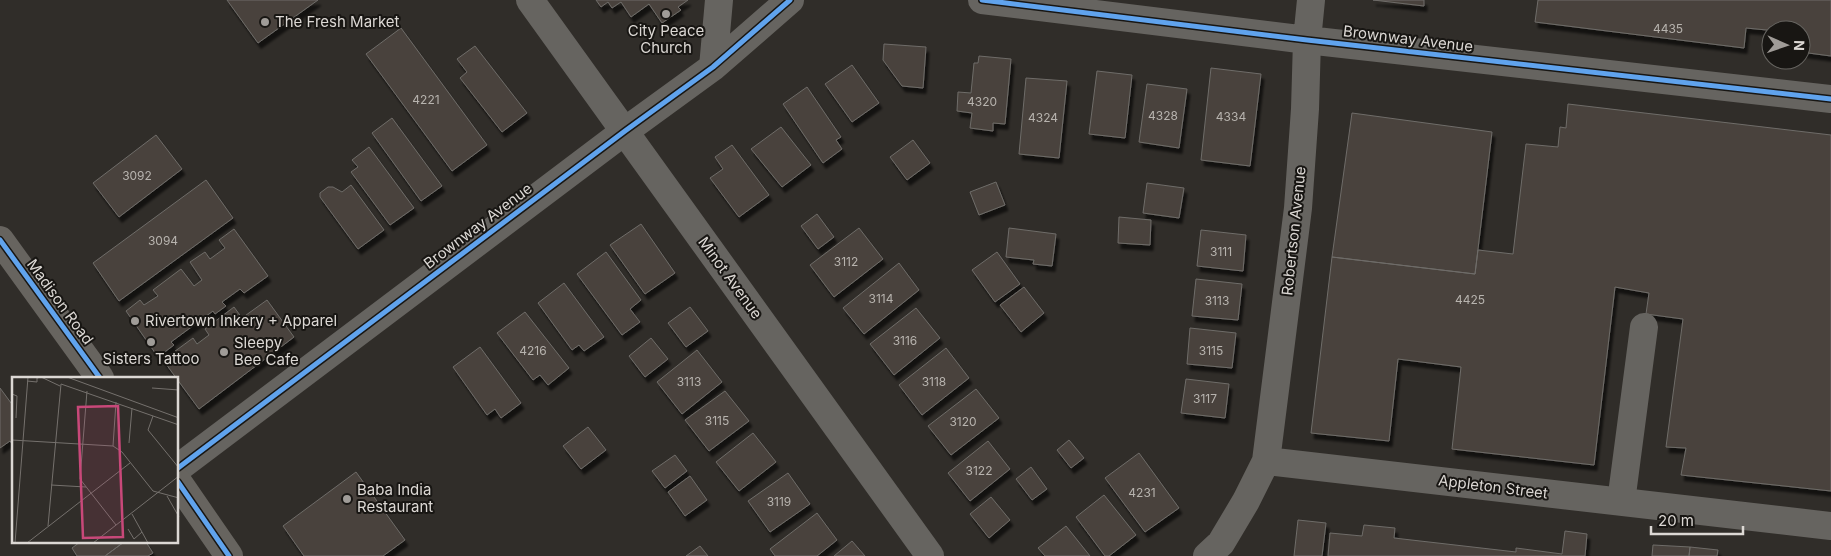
<svg xmlns="http://www.w3.org/2000/svg" width="1831" height="556" font-family="Inter,sans-serif">
<defs>
<filter id="shadow"><feDropShadow dx="3" dy="5.5" stdDeviation="1" flood-color="#0009"/></filter>
</defs>
<rect width="100%" height="100%" fill="#302d29"/>
<path fill="#48433c" stroke="#6f6c69" filter="url(#shadow)" d="M227 0H318L258 43Z
M596 0H688L678 7 681 10 662 23 649 4 631 17 621 2 612 8 608 2 601 7Z
M1373 0H1424V6Z
M1538 0H1831V56L1801 52V30H1771V48L1765 47 1767 30 1746 28 1744 48 1535 22Z
M401 28 487 145 452 171 366 54Z
M884 44 926 47 923 88 902 86 883 60Z
M475 46 527 113 502 132 460 78 467 72 457 59Z
M979 56 1011 59 1005 124 993 123V131L970 128 972 113 957 111 958 92 971 93 974 63H978Z
M852 65 879 103 852 122 825 84Z
M1211 68 1261 74 1250 166 1201 160Z
M1097 71 1132 75 1125 138 1089 134Z
M1026 78 1067 81 1059 158 1019 154Z
M1147 84 1187 89 1179 148 1139 142Z
M807 87 841 137 836 140 842 149 823 163 783 104Z
M1568 104 1831 135V491L1681 475 1686 448 1666 447 1683 319 1646 314 1649 293 1615 287 1594 465 1452 449 1461 367 1398 359 1389 441 1311 433 1332 257 1475 274 1478 250 1513 254 1526 144 1558 147 1560 127 1566 128Z
M1352 113 1492 132 1475 274 1332 257Z
M392 118 442 186 421 201 372 133Z
M781 127 811 165 782 187 751 149Z
M156 135 182 169 119 217 93 183Z
M913 140 930 163 907 180 890 157Z
M732 145 769 195 739 217 710 178 723 169 715 157Z
M369 147 414 208 390 225 351 172 358 167 352 160Z
M206 180 233 218 119 301 93 263Z
M996 182 1005 205 979 215 970 192Z
M1147 183 1184 188 1179 218 1143 213Z
M351 185 384 230 358 249 320 197V193L328 187H333L342 192Z
M817 214 834 237 818 249 801 226Z
M1119 217 1151 220 1150 245 1118 243Z
M641 224 675 273 645 294 610 245Z
M859 228 883 259 834 297 810 265Z
M1009 228 1056 234 1052 266 1033 264 1034 260 1006 257Z
M234 229 268 276 244 293 240 289 222 302 226 306 215 314 213 311 171 342 174 345 158 357 126 311 140 300 144 305 158 296 153 290 181 269 194 286 202 280 190 262 205 252 210 259 225 248 219 240Z
M1201 230 1246 235 1243 271 1197 266Z
M606 252 641 300 630 309 640 322 622 335 577 274Z
M997 252 1020 284 995 302 972 270Z
M899 263 919 290 864 334 843 308Z
M1196 279 1242 284 1238 320 1192 316Z
M564 283 604 337 584 351 579 345 572 350 538 303Z
M1024 287 1044 313 1021 332 1000 305Z
M267 300 294 337 199 409 163 360 193 338 197 344 209 335 205 329 234 307 242 318Z
M690 307 708 331 686 347 668 323Z
M916 308 940 338 894 375 870 344Z
M525 312 569 368 548 385 540 375 533 380 497 333Z
M1190 328 1236 333 1232 368 1187 364Z
M651 338 668 359 645 377 629 356Z
M480 347 521 403 501 418 495 409 487 415 453 367Z
M946 348 969 378 922 415 899 385Z
M697 350 722 382 682 414 657 382Z
M1186 379 1229 384 1225 418 1181 413Z
M0 388 14 407V446L10 441 0 448Z
M976 389 999 418 951 455 928 426Z
M725 391 749 421 709 451 685 420Z
M588 427 606 450 581 469 563 446Z
M753 433 776 462 739 491 716 462Z
M1069 440 1084 458 1071 468 1057 450Z
M988 441 1010 469 970 501 948 473Z
M1139 453 1179 508 1145 532 1105 478Z
M675 455 687 471 665 488 652 471Z
M1031 467 1047 489 1032 500 1016 479Z
M356 472 405 540 383 556H304L283 526Z
M788 473 810 504 770 532 748 501Z
M690 476 707 500 685 516 668 492Z
M1104 495 1136 535 1109 556H1105L1076 517Z
M991 497 1010 520 989 538 970 514Z
M817 513 837 540 817 556H775L770 549Z
M1298 520 1326 523 1322 556H1294Z
M1364 525 1395 528 1394 538 1516 552V548L1562 554 1565 531 1587 534 1585 556H1328L1330 533 1362 536Z
M1066 526 1090 556H1045L1038 548Z
M852 541 865 556H834Z
M80 542H124L105 556H77L72 548Z
M124 542H146L153 553 148 556H105Z
M1653 545 1690 547 1689 556H1652Z
M700 546 708 556H686Z
M1690 547 1718 550 1717 556H1689Z"/>
<g fill="none" stroke-linecap="round" stroke-linejoin="round">
<path stroke="#666460" stroke-width="28" d="M530 0 930 556
M982 0 1307 40 1831 99
M713 67 719 0
M1266 461 1831 526
M178 468 625 131 713 67 790 0
M1621 502 1644 327
M1207 556 1221 543 1246 501 1266 461 1298 208 1305 109 1307 40 1311 0"/>
<path stroke="#67645f" stroke-width="28" d="M0 240 100 378
M178 482 229 556"/>
<g stroke="#181613" stroke-width="8">
<path id="cycleway" d="M982 0 1307 40 1831 99
M0 240 100 378
M178 468 625 131 713 67 790 0
M178 482 229 556"/>
</g>
<use href="#cycleway" stroke="#60a3ed" stroke-width="5"/>
</g>
<g fill="#a09c98" stroke="#181613" stroke-width="2">
<circle cx="666" cy="14" r="5"/>
<circle cx="265" cy="22" r="5"/>
<circle cx="135" cy="321" r="5"/>
<circle cx="151" cy="342" r="5"/>
<circle cx="224" cy="352" r="5"/>
<circle cx="347" cy="499" r="5"/>
</g>
<g text-anchor="middle" stroke-width="4" stroke-linejoin="round" paint-order="stroke">
<g font-size="12" fill="#b7b3ae">
<text x="1668" y="33">4435</text>
<text x="426" y="104">4221</text>
<text x="982" y="106">4320</text>
<text x="1163" y="120">4328</text>
<text x="1231" y="121">4334</text>
<text x="1043" y="122">4324</text>
<text x="137" y="180">3092</text>
<text x="163" y="245">3094</text>
<text x="1221" y="256">3111</text>
<text x="846" y="266">3112</text>
<text x="881" y="303">3114</text>
<text x="1470" y="304">4425</text>
<text x="1217" y="305">3113</text>
<text x="905" y="345">3116</text>
<text x="533" y="355">4216</text>
<text x="1211" y="355">3115</text>
<text x="689" y="386">3113</text>
<text x="934" y="386">3118</text>
<text x="1205" y="403">3117</text>
<text x="717" y="425">3115</text>
<text x="963" y="426">3120</text>
<text x="979" y="475">3122</text>
<text x="1142" y="497">4231</text>
<text x="779" y="506">3119</text>
</g>
<g font-size="15" fill="#dcd8d4" stroke="#181613" text-anchor="start">
<text x="275" y="27">The Fresh Market</text>
<text x="666" y="36" text-anchor="middle">City Peace<tspan x="666" dy="17">Church</tspan></text>
<text x="145" y="326">Rivertown Inkery + Apparel</text>
<text x="234" y="348">Sleepy<tspan x="234" dy="17">Bee Cafe</tspan></text>
<text x="151" y="364" text-anchor="middle">Sisters Tattoo</text>
<text x="357" y="495">Baba India<tspan x="357" dy="17">Restaurant</tspan></text>
</g>
<g font-size="15" fill="#dcd8d4" stroke="#181613">
<text transform="translate(1408 39) rotate(7)" y="5">Brownway Avenue</text>
<text transform="translate(478 226) rotate(-37)" y="5">Brownway Avenue</text>
<text transform="translate(1294 231) rotate(-84)" y="5">Robertson Avenue</text>
<text transform="translate(730 278) rotate(54)" y="5">Minot Avenue</text>
<text transform="translate(60 302) rotate(54)" y="5">Madison Road</text>
<text transform="translate(1493 487) rotate(7)" y="5">Appleton Street</text>
</g>
</g>
<g transform="translate(12 377)">
<rect width="166" height="166" fill="#302d29"/>
<path fill="none" stroke="#75716d" stroke-width="1" d="M55 0 167 41M15 4 25 5V1L29 0 48 9M140 11 167 13M75 14 68 102 104 148M0 17 5 19 4 41M141 39 136 53 167 91M0 63 101 69 110 75 141 114 167 121M117 66 120 31M101 69 104 25M39 108 74 110M155 119 167 140M120 137 136 166M36 149 49 7 167 48M116 152 122 162 130 155M3 166 16 0M15 166 118 86M81 166 167 99"/>
<path fill="#c84879" fill-opacity="0.15" stroke="#c84879" stroke-width="2.5" d="M106 29 111 160 71 161 66 30Z"/>
<rect width="166" height="166" fill="none" stroke="#dcd8d4" stroke-width="2.5"/>
</g>
<g transform="translate(1786 45) rotate(92)"><circle r="24" fill="#181613" stroke="#666460"/>
<path d="M0-4L9 19L0 12L-9 19Z" fill="#a09c98"/>
<text y="-8" font-size="14" font-weight="bold" text-anchor="middle" fill="#dcd8d4">N</text>
</g>
<path d="M1651 526v8h92v-8" fill="none" stroke="#dcd8d4" stroke-width="2.5"/>
<text x="1658" y="526" font-size="15" fill="#dcd8d4" stroke="#181613" stroke-width="4" paint-order="stroke">20 m</text>
</svg>
